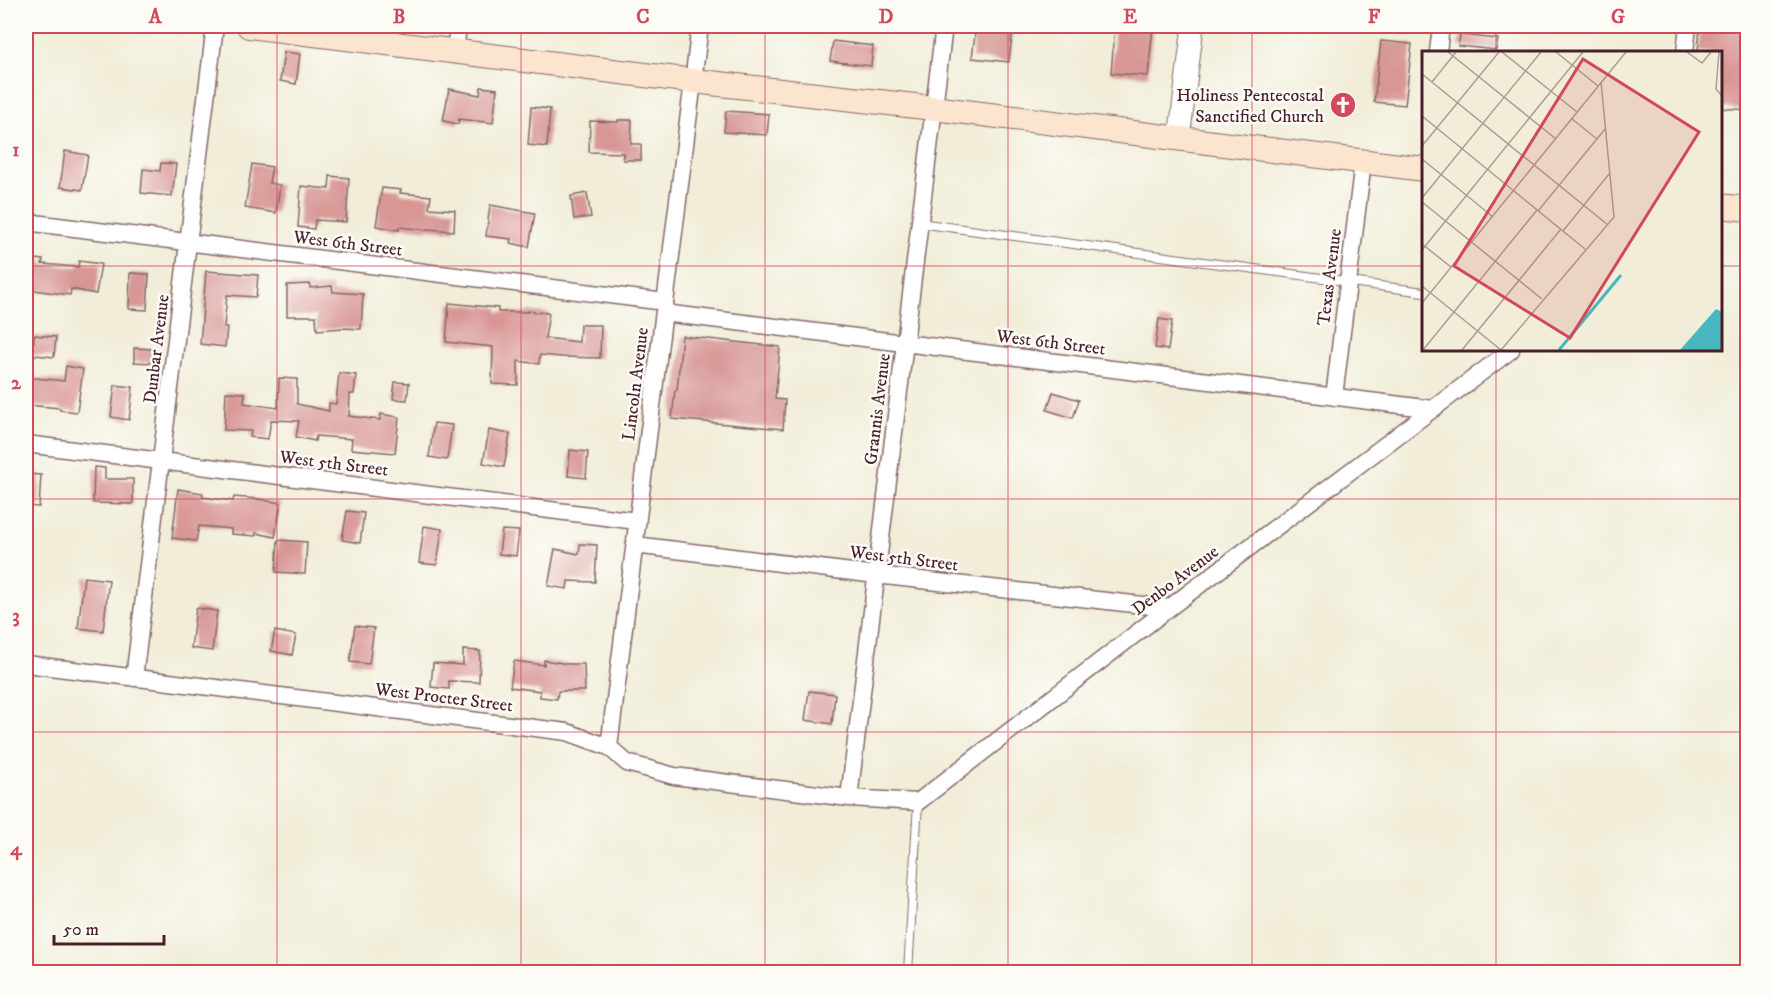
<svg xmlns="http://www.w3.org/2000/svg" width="1773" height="998" font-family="'IM FELL DW Pica',serif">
<rect width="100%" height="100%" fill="#fdfcf7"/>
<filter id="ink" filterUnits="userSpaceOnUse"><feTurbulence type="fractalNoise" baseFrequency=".0167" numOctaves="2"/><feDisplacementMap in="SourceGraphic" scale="12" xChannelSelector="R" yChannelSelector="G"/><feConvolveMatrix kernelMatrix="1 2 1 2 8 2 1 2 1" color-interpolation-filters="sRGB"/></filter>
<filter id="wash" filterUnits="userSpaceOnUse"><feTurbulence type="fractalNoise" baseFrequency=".008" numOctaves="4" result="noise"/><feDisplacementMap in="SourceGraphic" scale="24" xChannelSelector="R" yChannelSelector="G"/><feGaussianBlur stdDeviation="1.35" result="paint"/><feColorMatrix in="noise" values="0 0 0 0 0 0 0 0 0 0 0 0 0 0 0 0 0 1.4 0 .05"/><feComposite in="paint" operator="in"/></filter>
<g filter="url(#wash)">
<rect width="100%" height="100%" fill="#f1edd8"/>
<g id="blocks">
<path fill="#d89795" d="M976 26H1013L1009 62 972 58Z
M1115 26H1153L1148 76 1111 73Z
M1700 26H1748V110L1720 108V52H1698Z
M1460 35 1498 39 1496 50 1458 46Z
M833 41 873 46 871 66 830 61Z
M1381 41 1412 44 1405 105 1374 102Z
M284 52 300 54 296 84 280 81Z
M481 87 497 89 493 123 459 119 458 124 443 121 449 89 480 95Z
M531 107 550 109 547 147 528 145Z
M726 111 769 114 767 135 724 132Z
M618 120H632L631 144H641V160H623V153L589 152 590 121 618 122Z
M65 151 88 155 82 190 60 187Z
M161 163 176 164 172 196 141 193 143 169 160 171Z
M252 164 272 167 269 183 280 185 276 213 245 208Z
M330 176 349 178 346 222 315 220 314 229 298 227 301 186 329 189Z
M382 188 401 190 400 193 431 196 429 208 455 210 454 231 427 229V230L399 227V230L376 226Z
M587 193 591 217 574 219 571 196Z
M490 205 535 213 529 247 510 243 511 239 486 236Z
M26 258 43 260 42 264 78 267 79 261 101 264 96 294 71 289 70 295 26 289Z
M206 271 258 275 256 297 227 295 224 327H227L225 347 200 344Z
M130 273 149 274 147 310 129 309Z
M310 284V288L332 286 333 292 363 294 361 329 343 328 317 330 316 316H287V285Z
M449 303 498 308V312H528V311L549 313 545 338 579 342 580 325H601L600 358 562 357 540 355 539 364 518 361V385L492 384 493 347 446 342Z
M1159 319 1172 321 1168 350 1155 348Z
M34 335 56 337 54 357 26 354V341L34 342Z
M682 336 780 347 775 399 785 400 783 429 672 419 675 390H677Z
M134 348 153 349 152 363 134 362Z
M66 366 83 369 77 412 60 410V408L26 405V377L64 381Z
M339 373 356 375 354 394H350L349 416 380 420 381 414 399 417 395 453 351 449 352 439 316 436 315 441 296 437 299 421 271 420 268 439 250 437 251 431 224 430 226 392 245 393 244 403 278 408 279 378 297 379V404L329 411V403L336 404Z
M395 382 409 383 407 400 393 399Z
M115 385 133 387 129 420 111 417Z
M1053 392 1079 400 1073 418 1047 410Z
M434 423 452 425 447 460 429 457Z
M489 430 510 434 504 467 483 463Z
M570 450 588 452 586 478 568 476Z
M94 467 105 468V479H133V504L93 503Z
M26 474 41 475 39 507 26 506Z
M178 489 203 493 202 497 233 501 234 497 258 499 281 503 275 537 256 533V536L231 534V529L199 526 196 541 172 538Z
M347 511 364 513 360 543 342 540Z
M424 526 442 529 437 565 419 563Z
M502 530 519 531 516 556 499 554Z
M278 540 307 542 305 574 276 572Z
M580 544 597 545 595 582 568 581 567 589 548 586 555 549 579 554Z
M84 577 109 580 103 631 78 628Z
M196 608 217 611 212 651 191 648Z
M355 626 374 628 369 664 350 662Z
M275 631 296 635 292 655 271 651Z
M463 650 480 651 479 682 449 681V689L431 687 433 663 463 665Z
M544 660 568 664H584L585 691H558L557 699 540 697V691L510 687 514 661 544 665Z
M809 691 835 694 832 724 805 720Z"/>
</g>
</g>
<g filter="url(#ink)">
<use href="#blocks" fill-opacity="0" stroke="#846768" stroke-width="1.5"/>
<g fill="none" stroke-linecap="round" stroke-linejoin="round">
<g stroke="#846768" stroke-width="10">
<path id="service" d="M919 223 1424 292
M908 972 918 802"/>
</g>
<g stroke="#846768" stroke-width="19">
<path id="minor" d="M455 52 458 26
M1438 52 1441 26
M1685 52 1688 26
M26 222 665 302
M664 313 1433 409
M1334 397 1363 162
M26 444 637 521
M635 545 876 575 1169 608
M26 664 567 732 609 747 627 763 674 776 849 798 918 802 1169 608 1511 350
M134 678 215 26
M609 747 700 26
M849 798 944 26"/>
</g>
<g stroke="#846768" stroke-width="23">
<path id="tertiary" d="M1179 139 1193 26"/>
</g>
<g stroke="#846768" stroke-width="26">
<path id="secondary" d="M249 26 693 81 933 108 1424 169
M1720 206 1748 209"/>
</g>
<use href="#service" stroke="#fff" stroke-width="8"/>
<use href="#minor" stroke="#fff" stroke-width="16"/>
<use href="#tertiary" stroke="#fff" stroke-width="21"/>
<use href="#secondary" stroke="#fce5cf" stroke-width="24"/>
</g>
</g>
<path fill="none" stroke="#d1495b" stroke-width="1.5" stroke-opacity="0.55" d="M277 26V972M521 26V972M765 26V972M1008 26V972M1252 26V972M1496 26V52M26 266H1424M1720 266H1748M1496 350V972M26 499H1748M26 732H1748"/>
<defs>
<g id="church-disc" transform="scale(1.35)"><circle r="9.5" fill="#d1495b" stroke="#fdfcf7"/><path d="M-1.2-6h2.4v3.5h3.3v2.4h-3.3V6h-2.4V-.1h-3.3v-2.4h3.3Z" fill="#fff"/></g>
</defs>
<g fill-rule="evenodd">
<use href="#church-disc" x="1343" y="105"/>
</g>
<g text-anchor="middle" stroke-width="5" stroke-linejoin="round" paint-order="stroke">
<g font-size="18" fill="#4a1f2b" stroke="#fdfcf7" text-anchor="end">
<text x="1324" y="101">Holiness Pentecostal<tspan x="1324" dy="21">Sanctified Church</tspan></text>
</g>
<g font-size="18" fill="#4a1f2b" stroke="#fdfcf7">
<text transform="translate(348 243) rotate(7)" y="6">West 6th Street</text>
<text transform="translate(1329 277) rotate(-83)" y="6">Texas Avenue</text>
<text transform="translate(1051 342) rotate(7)" y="6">West 6th Street</text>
<text transform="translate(156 349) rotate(-83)" y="6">Dunbar Avenue</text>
<text transform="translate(635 384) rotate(-83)" y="6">Lincoln Avenue</text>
<text transform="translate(877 409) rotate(-83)" y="6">Grannis Avenue</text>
<text transform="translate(334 463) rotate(7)" y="6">West 5th Street</text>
<text transform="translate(904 558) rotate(7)" y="6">West 5th Street</text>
<text transform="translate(1175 580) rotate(-37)" y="6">Denbo Avenue</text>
<text transform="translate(444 697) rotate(7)" y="6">West Procter Street</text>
</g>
</g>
<g transform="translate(1422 51)">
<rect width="300" height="300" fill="#f1edd8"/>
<path d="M294 258 300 261V299H258Z" fill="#48b7c0"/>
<path fill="none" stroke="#48b7c0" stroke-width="3" d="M137 299 199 224"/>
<path fill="none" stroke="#ae9b93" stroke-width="1.5" d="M26 1 134 88M80 1 155 61M134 1 176 35M265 1 280 12 289 1M297 1 294 38 300 45M0 23 186 174M10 31 34 1M0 65 163 198M150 68 175 88M0 95 77 1M0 108 71 166M0 147 119 1M0 151 120 248M116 160 183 78M141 180 187 123M0 193 29 216M0 199 161 1M0 235 79 299 192 166 179 31M0 252 204 1M1 299 115 159M40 299 139 178"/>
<path fill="#d1495b" fill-opacity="0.15" stroke="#d1495b" stroke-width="3" d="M161 8 277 81 148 287 32 215Z"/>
<rect width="300" height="300" fill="none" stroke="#4a1f2b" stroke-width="3"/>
</g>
<rect width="1773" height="998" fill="none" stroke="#fdfcf7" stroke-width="66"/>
<path d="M54 935v9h110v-9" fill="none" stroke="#4a1f2b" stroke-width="3"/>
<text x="63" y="935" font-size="18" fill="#4a1f2b" stroke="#fdfcf7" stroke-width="4.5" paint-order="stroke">50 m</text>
<rect x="33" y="33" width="1707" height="932" fill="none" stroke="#d1495b" stroke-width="2"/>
<g font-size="20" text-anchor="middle" font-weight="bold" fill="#d1495b">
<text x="155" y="23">A</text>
<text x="399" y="23">B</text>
<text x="643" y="23">C</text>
<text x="886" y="23">D</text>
<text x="1130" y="23">E</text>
<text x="1374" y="23">F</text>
<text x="1618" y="23">G</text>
<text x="16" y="156">1</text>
<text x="16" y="389">2</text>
<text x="16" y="622">3</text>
<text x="16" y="855">4</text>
</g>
</svg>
